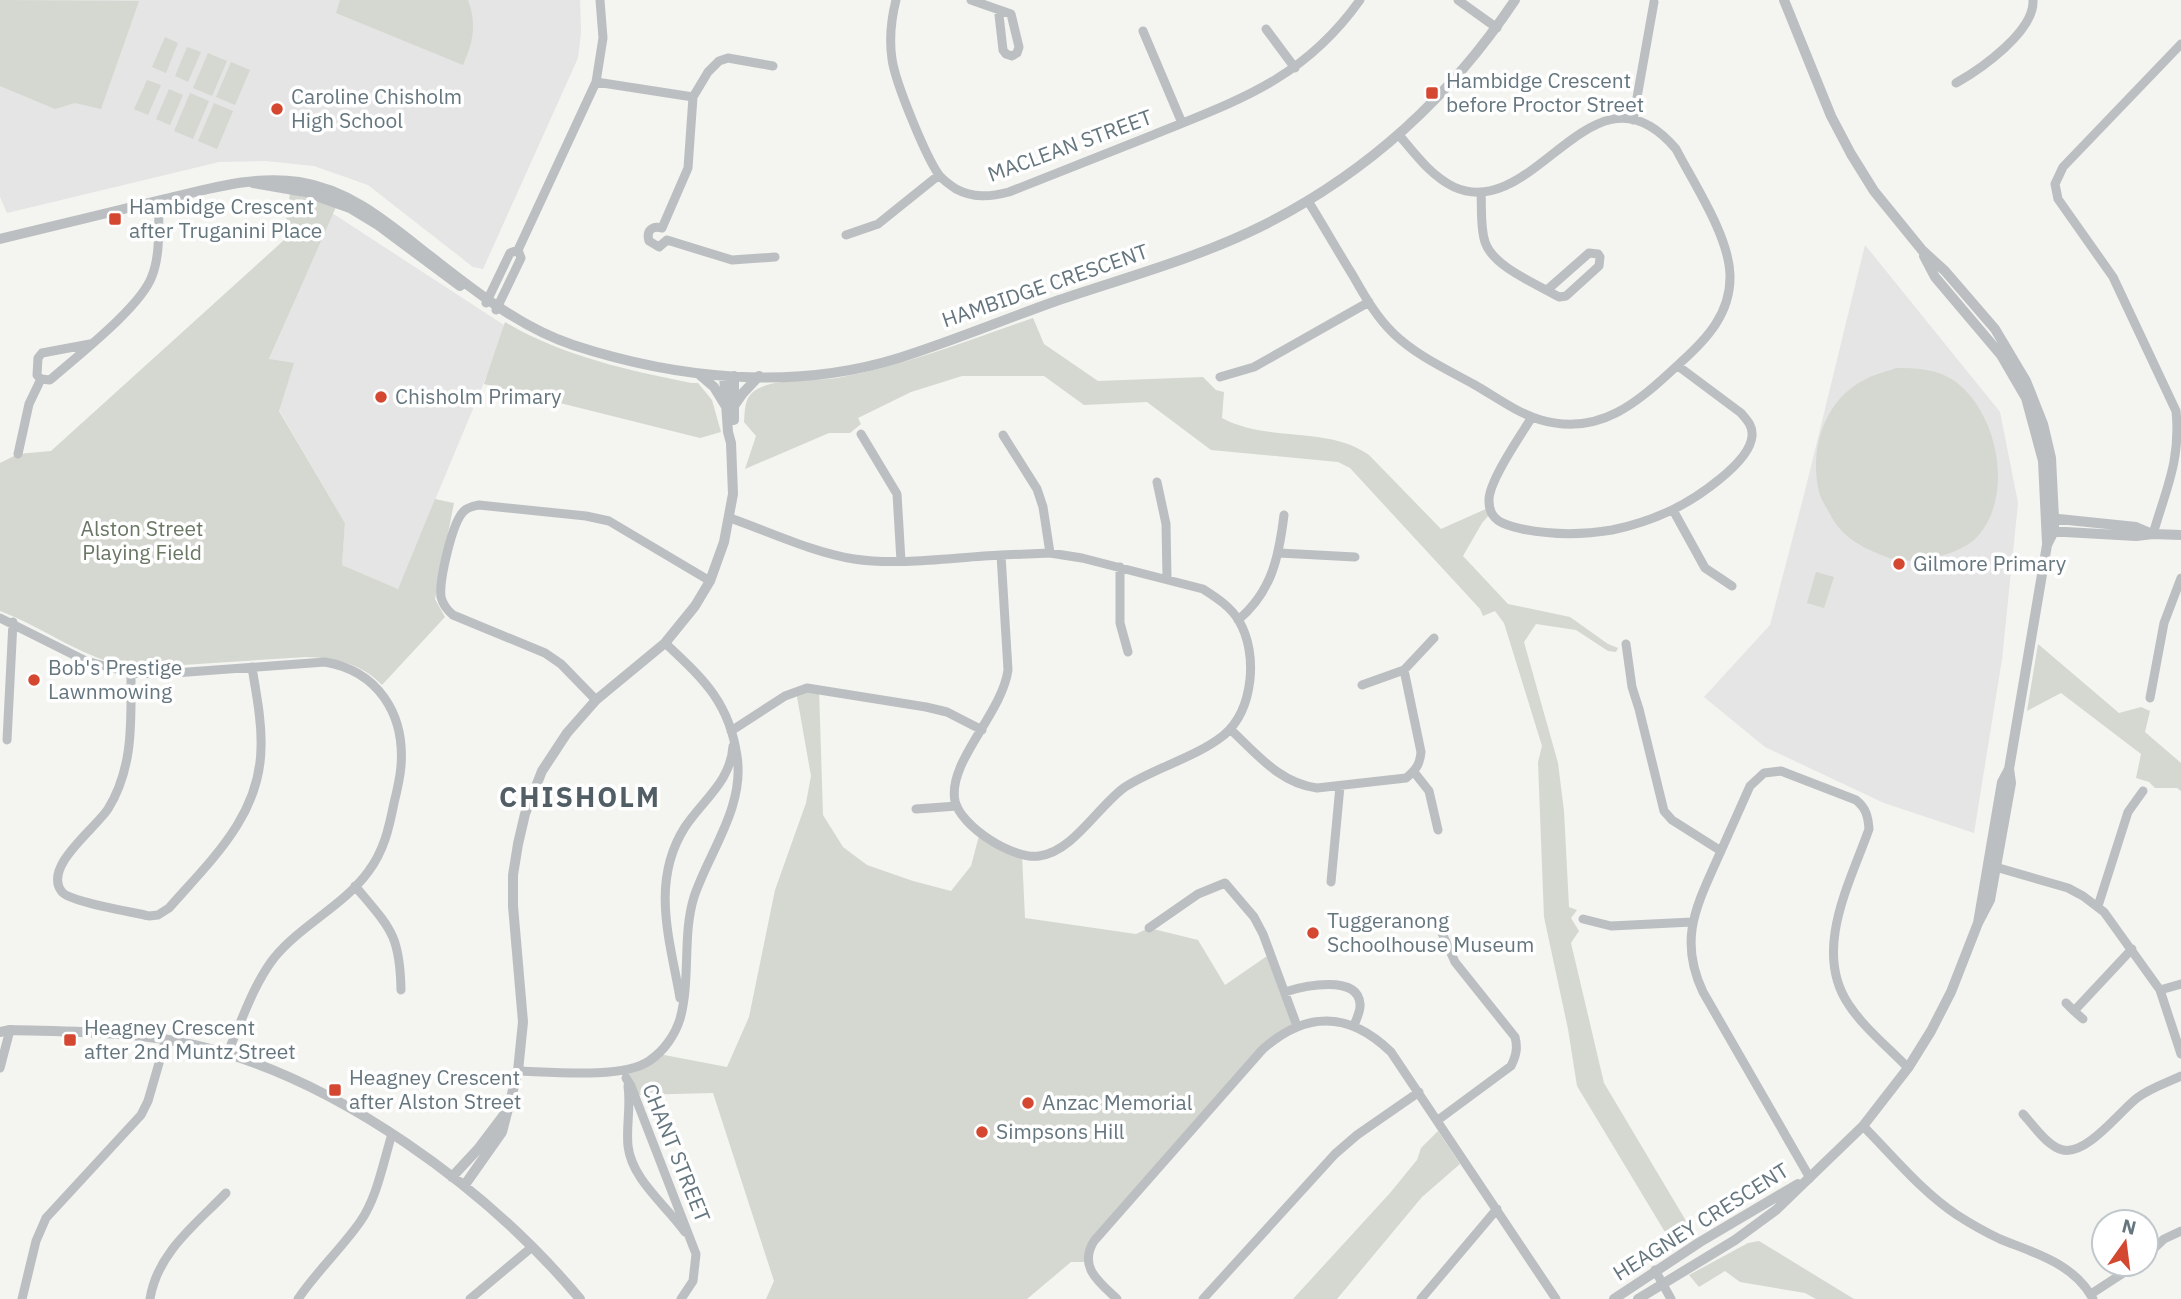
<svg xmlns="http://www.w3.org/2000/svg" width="2181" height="1299" font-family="'IBM Plex Sans',sans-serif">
<rect width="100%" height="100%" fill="#f4f4f0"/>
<path fill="#e4e5e4" d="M0 0H580L581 32 578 58 483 269 473 267 368 185 314 166 266 161 219 162 7 213 0 197Z
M332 213 507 327 398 589 342 565 345 523 279 410 269 360Z
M1865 245 2000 412 2018 503 2002 659 1974 833 1884 803 1765 747 1704 697 1770 625 1806 487Z"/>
<path fill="#d4d8d0" d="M0 0 139 1 101 109 75 103 55 109 0 86Z
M340 0H468C477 24 473 43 463 65L336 13Z
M165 37 178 43 166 73 152 67Z
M187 47 201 52 188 82 175 76Z
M208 53 227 61 212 96 193 88Z
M231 62 250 70 235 105 216 97Z
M147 80 161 85 148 115 134 109Z
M169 89 183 95 170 125 156 119Z
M190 93 209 101 193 139 174 131Z
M214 103 233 111 217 149 198 141Z
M290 193 336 207 269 359 294 363 279 411 345 523 342 565 398 589 435 499 454 503 435 599 445 617 382 685C361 663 335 658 306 657L136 668C86 661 47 629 0 611V463L18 454 51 451 283 241Z
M1033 318 1044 344 1098 381 1203 377 1216 390 1224 392 1222 418C1268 443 1327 425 1369 455L1441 529 1488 508 1489 515 1482 523 1463 556 1508 604 1570 617 1608 644 1618 648 1616 652 1608 651 1576 630 1536 624 1524 642 1558 763 1564 811 1569 907 1577 910 1571 918 1579 931 1571 943 1604 1083 1695 1236 1674 1247 1577 1086 1568 1029 1544 917 1538 762 1542 746 1504 623 1495 611 1483 616 1480 609 1350 468 1338 462 1211 450 1147 402 1084 405 1044 376H962L911 392 858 418 861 424 850 433H829L745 469 756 436 744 422C745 412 744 399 753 392 771 377 814 382 837 378 904 366 969 340 1033 318Z
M505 322C562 356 627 370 691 383H698L712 400 721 432 700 438 484 384Z
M1896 368C1917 368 1938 369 1956 382 1998 414 2014 495 1978 536 1968 547 1950 554 1936 557 1920 561 1900 563 1884 556 1863 548 1842 537 1831 516 1827 508 1821 500 1819 492 1809 450 1824 399 1866 379 1875 374 1886 372 1896 368Z
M1816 572 1834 577 1824 608 1807 603Z
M2038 644 2119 713 2141 707 2150 711 2145 732 2181 763V791L2177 788H2155L2149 782 2136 778 2141 754 2061 693 2027 711Z
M819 689 823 815 843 847 867 865 913 881 951 891 971 866 980 832 1022 855 1025 918 1136 934 1149 928 1198 940 1225 985 1270 954 1297 1026 1275 1038 1094 1241 1087 1262H1071L1027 1299H766L774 1281 713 1093 635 1095 624 1071 659 1054 727 1067 749 1017 775 890 806 803 811 776 796 691Z
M1438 1131 1460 1164 1422 1197 1337 1299H1293L1390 1193 1417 1160 1421 1148Z
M1759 1241 1854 1299H1816L1805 1293 1740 1282 1725 1271 1699 1287 1689 1275 1748 1243Z"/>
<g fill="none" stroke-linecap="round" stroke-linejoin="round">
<path stroke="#bbbfc2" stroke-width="9" d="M896 0C891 20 889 39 892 59 895 82 926 157 939 175 943 180 950 185 956 189 973 198 990 197 1009 192 1057 173 1105 154 1153 135 1239 100 1304 79 1360 0
M971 0 1011 14 1019 47 1017 53 1012 56 1006 54 1003 50 999 15 1003 12
M1458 0 1497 28
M1266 29 1295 68
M1143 31 1182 123
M596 82 693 97
M1956 83C1981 69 2035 31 2033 0
M1633 120 1654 2
M1481 192C1482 208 1480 227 1485 242 1493 267 1537 284 1559 297L1566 296 1599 266 1600 257 1598 254 1589 253 1547 290
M1308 201C1323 225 1337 250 1352 274 1364 295 1376 317 1394 334 1417 356 1448 370 1475 385 1496 397 1517 413 1541 420 1601 437 1639 401 1680 363 1707 339 1731 313 1730 275 1729 236 1694 184 1676 149 1593 50 1536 224 1454 187 1431 176 1415 154 1399 135
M662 228 688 168 693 97 708 72 719 61 728 58 773 66
M662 228C652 225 646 231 649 241L659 247 667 240
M846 235 878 224 939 175
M667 240 732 260 775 257
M486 303 510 253 518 250
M496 310 521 258 518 250 596 82 603 38 600 0
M90 344 42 353 38 358 37 375 41 379 50 380C77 356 141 307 152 276 161 253 158 225 159 201
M1220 377 1254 367 1369 302
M1532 417C1521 435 1488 482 1489 501 1489 522 1506 525 1522 529 1552 535 1582 535 1612 530 1632 526 1653 519 1672 510 1695 499 1750 463 1752 436 1753 426 1747 420 1741 413L1678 366
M861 434 897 494 901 561
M1003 435 1037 489 1043 507 1050 553
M18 454 29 404 41 379
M1157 482 1166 524 1167 579
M1673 510 1705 568 1732 586
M730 518C770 532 812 552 854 559 900 566 955 557 1001 555L1008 670C1002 714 947 762 955 801 961 827 1014 860 1039 856 1073 852 1098 806 1125 787 1156 767 1195 758 1224 735 1254 709 1258 653 1239 621 1231 607 1217 598 1203 589L1082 558 1050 553 1001 555
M2153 534C2166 489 2181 460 2176 411L2113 277 2058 199 2055 184 2063 167 2181 44
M1279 553 1355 557
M1120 567V623L1128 652
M0 618 86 661 131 673 161 674 325 662C378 671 405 714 401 766 400 778 397 791 394 803 389 828 384 851 368 872 343 906 301 925 274 958 253 985 241 1023 227 1054
M1238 620C1272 592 1279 556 1284 515
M1626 644 1632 687 1639 709 1664 811 1672 820 1721 851
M131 673C131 720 134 767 108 809 95 829 42 867 62 892 70 902 133 912 149 916L158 915 169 908C211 860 260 816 261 748 262 721 256 693 252 667
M1362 685 1404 670 1434 638
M2150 698 2164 623 2181 578
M596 700 561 664 545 653 453 615C447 610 443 605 441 597 439 581 452 522 464 511 468 507 474 506 479 505L586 516 609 521 710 581
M1230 729C1256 753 1279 783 1317 788L1406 778C1416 770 1420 764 1421 752L1404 670
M731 731 785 696 807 688 926 707 947 712 982 730
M7 740 13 622
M1414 772 1429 791 1438 830
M916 809 957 806
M1992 866 2068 888 2083 896 2104 912 2160 990 2181 1054
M1331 882 1340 786
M355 886C390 928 400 934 401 990
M2098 906 2128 812 2143 791
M1583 919 1611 926 1692 922
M1149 928 1198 894 1225 883 1254 917 1263 934 1297 1026
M2160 990 2181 984
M1285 992C1303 986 1358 974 1360 1004 1361 1011 1356 1019 1354 1026
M680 998C670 940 650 882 685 827 703 800 731 781 733 746
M2066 1003 2074 1011
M2083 1019 2074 1011 2132 949
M0 1068 10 1030
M518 1071C551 1072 623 1079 649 1061 664 1051 675 1035 680 1019 691 979 682 936 694 897 709 852 745 807 737 756 729 701 702 678 665 643
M626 1078 631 1086 696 1254 693 1281 681 1299
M628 1086C631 1106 626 1126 628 1146 632 1180 666 1205 685 1232
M2023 1114C2034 1126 2048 1147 2063 1150 2087 1155 2119 1112 2137 1098 2150 1088 2166 1083 2181 1076
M1438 1120 1511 1066C1516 1056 1518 1048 1515 1037L1455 962 1442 933
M1863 1126C1893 1156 1921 1191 1957 1215 1971 1224 1985 1232 2000 1239 2034 1253 2074 1263 2093 1299
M1810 1178 1703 992C1679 941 1695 909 1716 862 1727 837 1739 811 1750 786L1764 773 1781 771 1856 800C1866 808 1868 816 1869 829 1850 883 1812 951 1849 1005 1864 1028 1889 1048 1908 1068
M2146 1256 2164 1239 2181 1231
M1655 1270 1671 1299
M2091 1294 2137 1264
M22 1299 36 1241 46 1218 141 1115 148 1101 166 1039
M150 1299C157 1253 196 1224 226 1193
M298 1299C317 1271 341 1249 360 1222 377 1198 383 1163 392 1134
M470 1299 532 1247
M1117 1299C1099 1282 1078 1267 1094 1241L1262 1050C1305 1011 1349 1011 1391 1052L1556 1299
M1203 1299 1335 1154 1357 1135 1419 1092
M1421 1299 1497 1209"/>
<path stroke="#bbbfc2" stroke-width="10" d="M1784 0 1831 116 1851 154 1874 191 1922 250 1945 271 1995 329 2026 381 2043 424 2051 458 2054 518V531L2047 545 2009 769 2002 782 1978 923
M253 183 305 192 350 208 378 225 460 286
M0 239C55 226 110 212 165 199 209 189 254 175 299 182 351 190 389 224 430 256 474 290 519 327 573 345 677 379 793 391 899 358 953 341 1005 319 1059 300 1127 277 1201 257 1266 224 1368 172 1451 96 1515 0
M1924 256 1935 277 2001 355 2026 398 2043 461 2047 543
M700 375 714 387 725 405
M734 376V420
M734 406 743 393 759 376
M2049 518 2136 527 2150 533
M2048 531 2136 536 2153 534 2181 535
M0 1032 10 1030C72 1032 134 1031 195 1045 337 1078 488 1189 580 1299
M452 1177 478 1149 506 1112
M464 1186 502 1132 518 1071 523 1022 513 906V875L518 844 525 814 542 771 567 733 596 700 665 643 695 606 710 581 724 542 733 494 731 443 728 432 724 376
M1614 1299 1700 1242 1798 1184
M1638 1299 1735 1240 1776 1210 1863 1126 1908 1068 1931 1031 1951 992 1978 923 1990 900 2011 783 2009 769"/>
</g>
<g fill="#d44730" stroke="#fff" stroke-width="2.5">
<rect x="1425" y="86" width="14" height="14" rx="3.5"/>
<circle cx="277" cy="109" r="7"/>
<rect x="108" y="212" width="14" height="14" rx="3.5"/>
<circle cx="381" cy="397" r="7"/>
<circle cx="1899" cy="564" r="7"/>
<circle cx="34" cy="680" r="7"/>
<circle cx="1313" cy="933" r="7"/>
<rect x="63" y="1033" width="14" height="14" rx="3.5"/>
<rect x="328" y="1083" width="14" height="14" rx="3.5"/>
<circle cx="1028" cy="1103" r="7"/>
<circle cx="982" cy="1132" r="7"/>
</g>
<g text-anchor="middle" stroke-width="7" stroke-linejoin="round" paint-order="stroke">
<g font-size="21" fill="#65767f" stroke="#fff" text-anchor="start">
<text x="1446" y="88">Hambidge Crescent<tspan x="1446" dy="24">before Proctor Street</tspan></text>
<text x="291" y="104">Caroline Chisholm<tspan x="291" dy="24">High School</tspan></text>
<text x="129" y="214">Hambidge Crescent<tspan x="129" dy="24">after Truganini Place</tspan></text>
<text x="395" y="404">Chisholm Primary</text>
<text x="1913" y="571">Gilmore Primary</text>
<text x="48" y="675">Bob's Prestige<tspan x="48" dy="24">Lawnmowing</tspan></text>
<text x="1327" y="928">Tuggeranong<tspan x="1327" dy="24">Schoolhouse Museum</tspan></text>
<text x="84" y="1035">Heagney Crescent<tspan x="84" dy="24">after 2nd Muntz Street</tspan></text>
<text x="349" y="1085">Heagney Crescent<tspan x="349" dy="24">after Alston Street</tspan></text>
<text x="1042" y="1110">Anzac Memorial</text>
<text x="996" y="1139">Simpsons Hill</text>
</g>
<g font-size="21" fill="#65767f" stroke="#fff">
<text transform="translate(1070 146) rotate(-20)" y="7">MACLEAN STREET</text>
<text transform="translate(1045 286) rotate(-19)" y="7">HAMBIDGE CRESCENT</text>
<text transform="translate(676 1153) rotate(68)" y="7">CHANT STREET</text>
<text transform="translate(1701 1222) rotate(-32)" y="7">HEAGNEY CRESCENT</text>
</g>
<g font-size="21" fill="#697763" stroke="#fff">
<text x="142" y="536">Alston Street<tspan x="142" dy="24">Playing Field</tspan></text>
</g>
<g font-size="28" font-weight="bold" letter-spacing="2" fill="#525e65" stroke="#fff">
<text x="580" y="807">CHISHOLM</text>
</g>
</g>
<g transform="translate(2125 1243) rotate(14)"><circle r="33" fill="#ffffff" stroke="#c1c8cc" stroke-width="2"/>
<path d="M0-5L12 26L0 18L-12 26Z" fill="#d44730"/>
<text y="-10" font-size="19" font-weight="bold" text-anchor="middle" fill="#65767f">N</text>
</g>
</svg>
